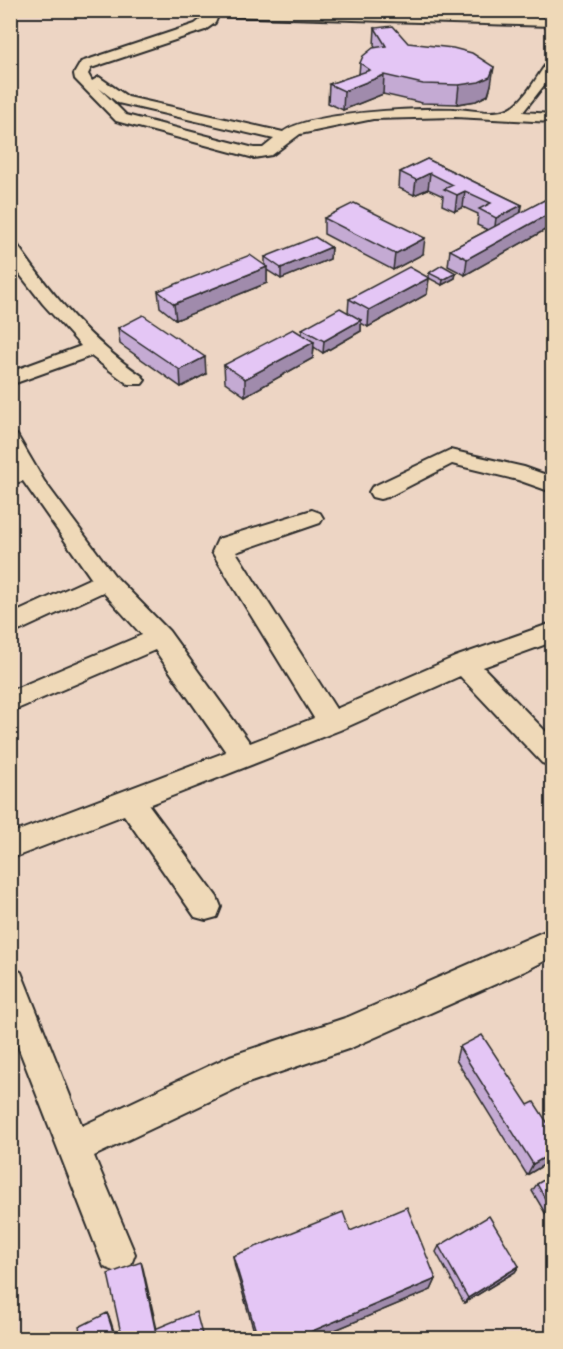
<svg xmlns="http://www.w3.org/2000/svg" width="563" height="1349" font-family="'Balsamiq Sans',sans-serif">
<rect width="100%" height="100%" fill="#edd5c4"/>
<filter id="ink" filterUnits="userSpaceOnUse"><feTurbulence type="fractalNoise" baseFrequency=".0167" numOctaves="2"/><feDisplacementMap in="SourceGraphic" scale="12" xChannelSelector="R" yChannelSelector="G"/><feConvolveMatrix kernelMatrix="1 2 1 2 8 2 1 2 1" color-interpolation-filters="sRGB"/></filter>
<g filter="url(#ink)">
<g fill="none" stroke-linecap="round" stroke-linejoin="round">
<g stroke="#2b2b2b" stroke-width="4">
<path id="minor" d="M137 10H291L552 18V26L218 16 215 23 205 30 91 68 88 74 92 81 99 77 128 97 283 132C309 112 419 108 454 109 469 109 491 115 505 110 523 105 536 77 547 63L552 62V75L523 112 552 114V122L455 117 373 119 300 134 272 155 254 158 116 121 75 79 74 74 81 62 195 24 205 16 143 14ZM99 88 118 103 274 139 263 148H254L126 115Z
M10 242 16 243C51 294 91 342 142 376L145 380 142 384H128L91 356 10 385V372L81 346 43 304 11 263Z
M10 434 17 435 44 481 114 575 169 631 250 743 314 718 212 552 218 539 312 510 320 513 323 518 320 523 236 552 336 709 455 657 552 623V642L483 667 552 738V766L542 763 460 676 340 730 149 805 217 897 221 907 217 917 206 920 195 917 124 815 10 859V834L226 752 155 650 10 712V691L142 635 103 592 10 635V615L91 578 23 481 10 484V470L17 468 10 457Z
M450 450 524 467 552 477V492L518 480 452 464 388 497 380 499 372 497 369 492 372 487Z
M552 928V957L525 971 351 1048 248 1083 94 1156 135 1254 130 1267 117 1272 104 1267 10 1026V967L21 972 82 1126 230 1056 348 1017Z"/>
</g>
<use href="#minor" fill="#efd9b8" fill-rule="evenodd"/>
</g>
<path fill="#c4aad3" stroke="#2b2b2b" stroke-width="1.5" d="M375 28 491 85 488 95 476 101 457 104 422 103 383 94 343 110 328 103 329 84 359 74 360 63 375 48 374 45Z
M427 159 522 205 521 213 552 196V226L465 275 448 266 450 250 488 230 477 225 478 214 463 207 455 211 442 205 443 196 428 189 414 195 399 188 400 172Z
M324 218 423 254 393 270 324 234Z
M331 247 330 259 281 279 267 270V283L176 320 160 307 158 291 265 266V257Z
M429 273H456L455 278 442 285 429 278 427 294 368 327 361 323V331L323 353 314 347 313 358 245 396 225 382 224 365 302 335V329L348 313 349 299 429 278Z
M118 328 206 374 181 387 120 344Z
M459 1047 528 1105 552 1130V1160L527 1175 456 1060Z
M552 1175V1223H551L532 1191 537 1184Z
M350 1231 436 1279 431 1290 316 1338H256L235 1267 233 1256Z
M439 1246 519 1266 515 1272 464 1303 436 1252Z"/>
<path fill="#a08bac" stroke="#2b2b2b" stroke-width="1.5" d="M494 67 491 85 488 95 476 101 457 104 459 85Z
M384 75 383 94 343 110 344 91Z
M430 173 428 189 414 195 416 180Z
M465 191 463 207 455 211 457 195Z
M522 205 519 220 494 234 496 218Z
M552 212V226L465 275 467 259Z
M425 238 423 254 393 270 395 254Z
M331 247 330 259 281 279V268Z
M267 267V283L176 320 174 304Z
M456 273 455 278 442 285 443 280Z
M429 278 427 294 368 327 369 310Z
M361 320V331L323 353 324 341Z
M314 342 313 358 245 396V379Z
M205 357 206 374 181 387 180 370Z
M552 1153V1160L527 1175 533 1164Z
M141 1262 143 1268 159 1338H158Z
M519 1266 515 1272 464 1303 468 1298Z
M436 1279 431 1290 316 1338H298V1337Z
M107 1313 110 1319 116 1338H115Z"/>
<path fill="#e4c6f5" stroke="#2b2b2b" stroke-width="1.5" d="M393 26 408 43 453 48 472 53 494 67 490 77 479 82 459 85 423 84 384 75 344 91 329 84 370 70 360 63 363 56 373 48 386 46 375 28Z
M427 159 522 205 496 218 479 209 491 203 465 191 457 195 444 189 453 185 430 173 416 180 400 172Z
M552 196V212L467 259 450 250Z
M354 203 425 238 395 254 324 218Z
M315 237 331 247 281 268 265 257Z
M250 255 267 267 174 304 158 291Z
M442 265 456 273 443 280 429 273Z
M409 267 429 278 369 310 349 299Z
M340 308 361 320 324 341 302 329Z
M143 315 205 357 180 370 118 328Z
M293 329 314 342 245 379 224 365Z
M482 1035 528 1105 534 1102 552 1130V1153L533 1164 459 1047Z
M552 1175V1211L537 1184Z
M407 1207 436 1279 298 1337 299 1338H258L233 1256 343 1212 350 1231Z
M489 1216 519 1266 468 1298 439 1246Z
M141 1262 157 1338H122L108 1274Z
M196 1312 203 1338H157L155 1329Z
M107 1313 115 1338H82L79 1327Z"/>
</g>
<rect width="563" height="1349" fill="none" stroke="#efd9b8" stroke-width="36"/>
<rect x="18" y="18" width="527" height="1313" fill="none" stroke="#2b2b2b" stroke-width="2" filter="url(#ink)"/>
</svg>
